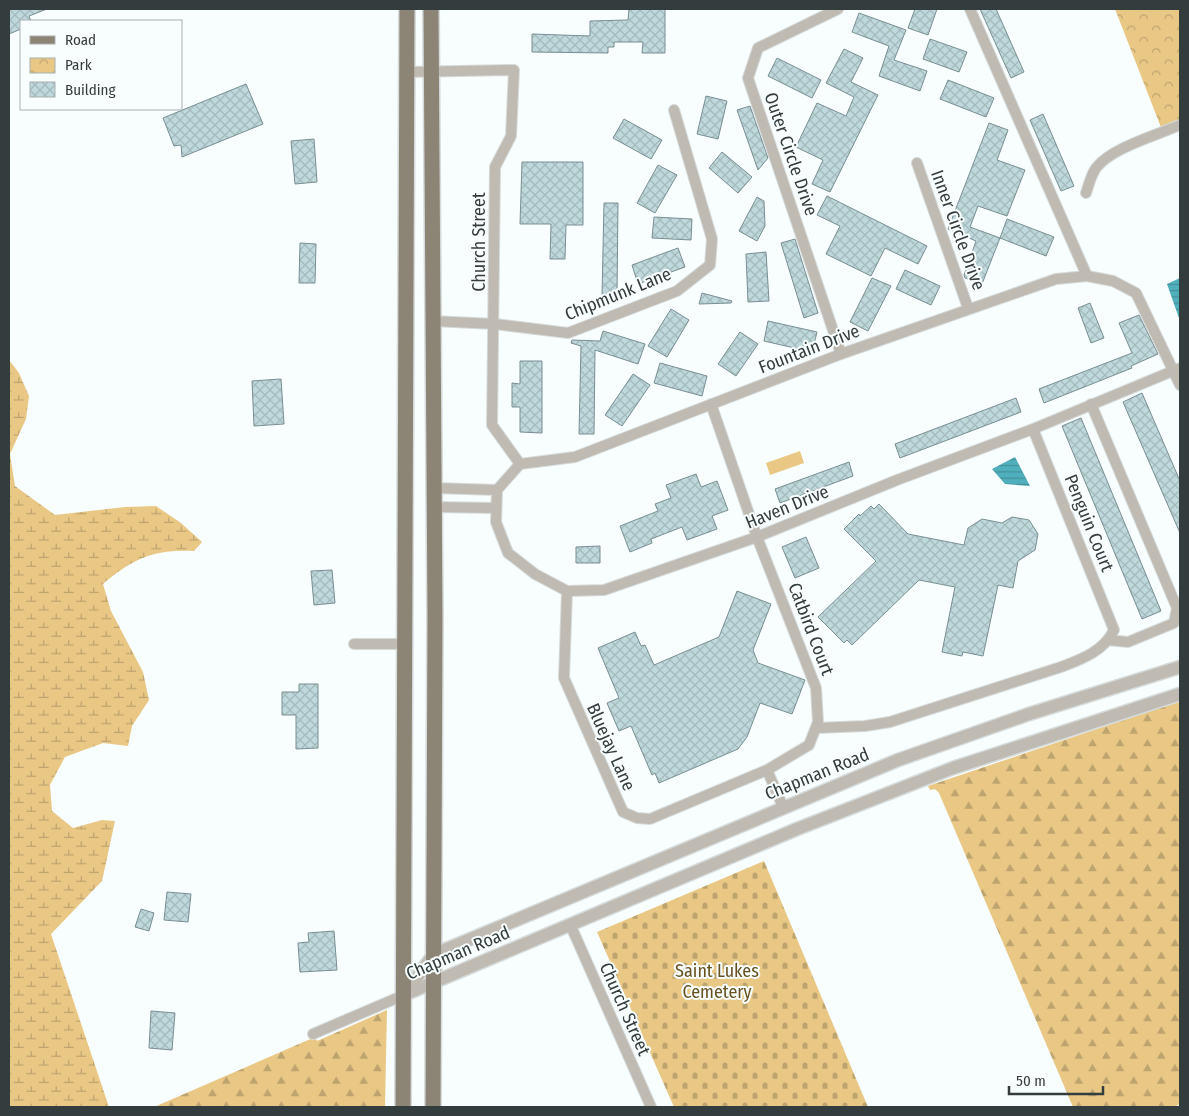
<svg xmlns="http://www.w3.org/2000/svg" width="1189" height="1116" font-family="'Fira Sans Condensed',sans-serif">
<defs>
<pattern id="forest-firs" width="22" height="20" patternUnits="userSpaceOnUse" patternTransform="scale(1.25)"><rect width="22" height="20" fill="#e9c886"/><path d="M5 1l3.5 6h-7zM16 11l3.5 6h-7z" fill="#bda46f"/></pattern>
<pattern id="wetland-marsh" width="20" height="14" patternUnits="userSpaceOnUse" patternTransform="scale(1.25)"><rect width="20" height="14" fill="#e9c886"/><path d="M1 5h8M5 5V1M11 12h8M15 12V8" fill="none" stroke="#bda46f"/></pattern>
<pattern id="cemetery-stones" width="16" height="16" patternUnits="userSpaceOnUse" patternTransform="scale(1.25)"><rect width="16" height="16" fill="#e9c886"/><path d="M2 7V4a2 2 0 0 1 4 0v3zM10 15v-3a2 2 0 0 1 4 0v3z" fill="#bda46f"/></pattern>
<pattern id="park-crowns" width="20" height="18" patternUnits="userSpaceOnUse" patternTransform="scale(1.25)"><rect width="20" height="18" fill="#e9c886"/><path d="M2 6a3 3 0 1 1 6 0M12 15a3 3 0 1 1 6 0" fill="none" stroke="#bda46f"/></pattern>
<pattern id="water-rules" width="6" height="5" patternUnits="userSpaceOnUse" patternTransform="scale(1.25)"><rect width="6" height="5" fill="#4fafbc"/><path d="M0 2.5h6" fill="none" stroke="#42909a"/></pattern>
<pattern id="building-cross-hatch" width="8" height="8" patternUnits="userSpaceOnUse" patternTransform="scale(1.25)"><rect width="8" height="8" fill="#bed8db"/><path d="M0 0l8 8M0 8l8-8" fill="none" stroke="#a4babd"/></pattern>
</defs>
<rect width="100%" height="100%" fill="#f8fdfd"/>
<path fill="url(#forest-firs)" d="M1180 701V1104L1174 1107H1073L939 793 935 789 930 790 928 786Z
M387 1010 385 1107H154L315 1037 317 1041Z"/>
<path fill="url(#wetland-marsh)" d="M9 360 19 373 29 396 26 419 10 454 15 486 55 515 125 507 156 506 181 523 202 542 194 551C154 549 132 559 103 584L111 611 143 672 149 700 132 726 128 746 103 743 65 757 50 785 52 811 73 828 102 820 115 821 102 881 51 934 109 1107H9Z"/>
<path fill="url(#cemetery-stones)" d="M764 861 868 1107H674L597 932Z"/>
<path fill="url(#park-crowns)" d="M1115 9H1180V122L1162 130Z"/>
<path fill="#e9c886" d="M800 451 804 463 770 475 766 463Z"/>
<path fill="url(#water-rules)" d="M1180 278V321L1167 284Z
M1015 457 1030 486 1005 484 992 469Z"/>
<path fill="url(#building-cross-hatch)" stroke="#788f93" d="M9 9H47L29 16 31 21H21V29L9 34Z
M629 9H665V53H642L643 42H614V47H608V53L532 52V34L590 36V21L628 20Z
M915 9H937L928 35 908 28Z
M980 9H996L1024 72 1011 78Z
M859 13 906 30 894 60 927 71 920 91 879 76 889 46 852 32Z
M930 39 967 52 959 72 923 59Z
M844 49 863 58 851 82 878 95 830 192 812 184 823 160 796 147 817 103 846 116 854 97 826 83Z
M777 58 821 80 812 98 768 76Z
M948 80 994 98 986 117 940 99Z
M246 84 263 124 182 157 181 145 174 146 163 118Z
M706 96 727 101 718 139 697 134Z
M750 106 768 158 758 170 737 110Z
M1043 114 1074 186 1061 191 1030 120Z
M624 119 662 140 651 159 613 138Z
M989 123 1008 130 997 160 1025 170 1007 216 978 206 970 227 1000 238 982 284 965 278 964 275 976 241 948 229Z
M314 139 317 182 295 184 291 141Z
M722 152 752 177 738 193 709 168Z
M522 162H583V225H566L565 259H550L551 224H520Z
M658 165 677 175 655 213 637 203Z
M827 196 927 246 918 264 885 248 871 276 826 254 840 226 817 215Z
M757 197 764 201 765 226 757 241 739 231Z
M604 203H618L617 296H602Z
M654 217 692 219 691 240 652 238Z
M1007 219 1054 237 1046 256 1000 238Z
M795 239 818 313 804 318 781 243Z
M300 243 316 244 315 283H299Z
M678 248 685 267 638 284 632 265Z
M766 252 769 301 748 302 746 254Z
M905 270 940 286 931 305 896 289Z
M872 278 891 286 868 331 850 322Z
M702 293 732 301 731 303 699 304Z
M1090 303 1104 338 1091 343 1078 308Z
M671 309 689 320 667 357 648 346Z
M1139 315 1158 354 1131 366 1132 368 1044 403 1039 389 1132 353 1119 323Z
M768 321 817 332 812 352 764 341Z
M603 331 645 344 638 364 595 350 594 434H579L581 346 571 343 572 340 600 341Z
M740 332 758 344 736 376 718 364Z
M520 361H542V433L520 432V407H512V383L520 384Z
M660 363 707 376 702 396 654 383Z
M633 374 650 385 622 426 605 415Z
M281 379 284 424 254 426 252 381Z
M1142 393 1180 481V533L1123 402Z
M1016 398 1021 412 900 458 895 444Z
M1081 418 1161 611 1142 619 1062 426Z
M849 462 853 476 780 503 775 489Z
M696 474 701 487 717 481 728 510 712 516 717 529 687 540 682 527 651 539 652 543 630 552 620 526 658 511 655 504 671 498 666 485Z
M879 504 908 534 964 545 968 528 982 519 1002 523 1012 517 1029 520 1038 534 1035 550 1018 561 1013 588 998 585 983 656 963 652 962 656 942 652 955 587 919 580 852 645 847 640 844 643 818 617 876 561 844 529 859 514 860 516 871 506 874 509Z
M806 537 819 568 795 578 782 547Z
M600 546V563H576V547Z
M332 570 335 603 314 605 311 571Z
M737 591 771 604 753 650 758 663 805 680 792 714 760 703 747 737 738 749 659 783 655 773 652 775 631 726 619 731 607 703 619 698 598 648 635 632 641 646 645 645 654 665 719 637Z
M299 684H318V748L296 749V715H282V692H299Z
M167 892 191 894 188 922 164 920Z
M141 909 154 913 149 931 135 927Z
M334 931 337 970 300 972 298 943 309 942 308 933Z
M151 1011 175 1013 172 1050 149 1048Z"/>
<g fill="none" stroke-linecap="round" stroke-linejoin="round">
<g stroke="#d5dadb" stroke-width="12">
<path id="minor" d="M838 9 758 48 748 78 841 354
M970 9 1087 276
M407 72 514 70 511 136 495 167 492 425 520 464 497 490 496 522 508 553 535 574 567 591 604 590 757 537 897 480 1033 429 1180 368
M917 163 968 308
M1086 193C1089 184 1091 175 1096 168 1111 148 1157 135 1180 125
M432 321 495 324 568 333 677 291 710 265 712 239 674 110
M711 404 757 537 816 688 818 722 809 745 767 770
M1091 404 1177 608 1174 623 1128 642 1108 640
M520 464 575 457 841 354 1056 279 1087 276 1113 281 1136 293 1180 385
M434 488 497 490
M434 507 495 508
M567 591 564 678 623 812 637 818 650 819 767 770 783 807
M354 644H404
M816 728 865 726 890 722 1061 667C1082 659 1104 651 1114 630L1033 429
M570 924 651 1107
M313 1034 404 995"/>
</g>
<g stroke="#d5dadb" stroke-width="15">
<path id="tertiary" d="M406 994 797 829 953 768 1180 694
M404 995 434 954 454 946 898 760 1029 714 1180 667"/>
</g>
<g stroke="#d5dadb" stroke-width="18">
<path id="primary" d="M431 9 435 617 433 1107
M403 1107 407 9"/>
</g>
<use href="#minor" stroke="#bfbab2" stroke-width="10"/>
<use href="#tertiary" stroke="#bfbab2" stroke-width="12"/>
<use href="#primary" stroke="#8c8475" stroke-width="15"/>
</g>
<g text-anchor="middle" stroke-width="4" stroke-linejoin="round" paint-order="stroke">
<g font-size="18" fill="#333d3e" stroke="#f8fdfd">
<text transform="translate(791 154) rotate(71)" y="6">Outer Circle Drive</text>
<text transform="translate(958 230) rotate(70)" y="6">Inner Circle Drive</text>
<text transform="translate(479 242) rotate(-90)" y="6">Church Street</text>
<text transform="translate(618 294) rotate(-22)" y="6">Chipmunk Lane</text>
<text transform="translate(809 349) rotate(-21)" y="6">Fountain Drive</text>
<text transform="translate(787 507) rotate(-22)" y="6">Haven Drive</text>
<text transform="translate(1089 523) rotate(68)" y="6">Penguin Court</text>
<text transform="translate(811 629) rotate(69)" y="6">Catbird Court</text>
<text transform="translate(611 747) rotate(66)" y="6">Bluejay Lane</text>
<text transform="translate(817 774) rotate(-22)" y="6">Chapman Road</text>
<text transform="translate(458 953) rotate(-23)" y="6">Chapman Road</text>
<text transform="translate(625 1009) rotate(66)" y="6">Church Street</text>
</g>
<g font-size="18" fill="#695221" stroke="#f8fdfd">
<text x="717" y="977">Saint Lukes<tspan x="717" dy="21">Cemetery</tspan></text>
</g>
</g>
<rect width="1189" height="1116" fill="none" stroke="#333d3e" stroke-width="20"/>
<rect x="20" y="20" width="162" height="90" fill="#f8fdfd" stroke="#a9b0b1"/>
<rect x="30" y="36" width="25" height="8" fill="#8c8475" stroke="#a9b0b1"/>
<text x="65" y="45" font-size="15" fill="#333d3e">Road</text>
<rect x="30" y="58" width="25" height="15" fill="url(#park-crowns)" stroke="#a9b0b1"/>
<text x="65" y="70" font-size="15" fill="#333d3e">Park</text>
<rect x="30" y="82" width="25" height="15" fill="url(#building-cross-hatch)" stroke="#a9b0b1"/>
<text x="65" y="95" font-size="15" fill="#333d3e">Building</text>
<path d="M1009 1086v8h94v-8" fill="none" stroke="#333d3e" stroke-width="2.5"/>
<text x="1016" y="1086" font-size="15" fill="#333d3e" stroke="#f8fdfd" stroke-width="4" paint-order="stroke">50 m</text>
</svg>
